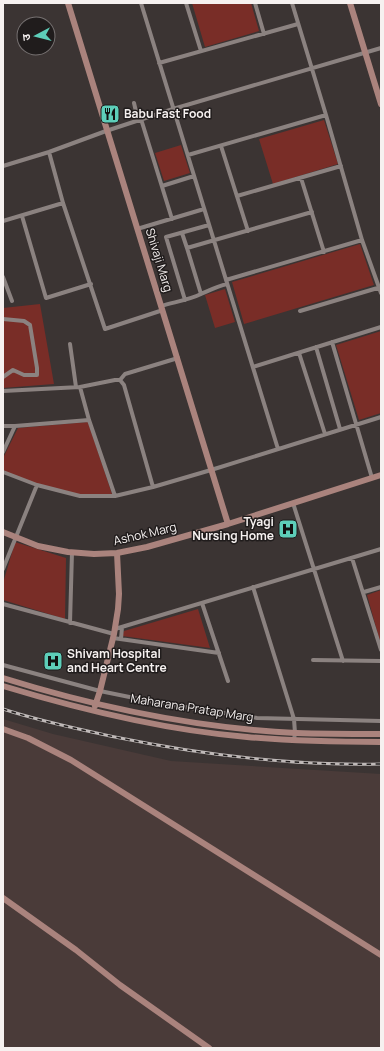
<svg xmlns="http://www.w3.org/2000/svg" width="384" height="1051" font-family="Manrope,'Noto Sans Devanagari',sans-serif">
<rect width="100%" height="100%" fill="#3b3433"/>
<path fill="#4a3b39" d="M3 719 53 734 171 761 381 774V1048H3Z"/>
<path fill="#792d27" d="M192 3H251L259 31 205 47Z
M324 120 338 164 273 184 259 139Z
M181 145 190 173 164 181 155 153Z
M360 244 374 285 244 324 232 282Z
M225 289 235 322 215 328 205 295Z
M40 304 54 384 3 388V308Z
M381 331V413L359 420 336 345Z
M88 422 112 494 79 495 35 484 3 471V458L18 428Z
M15 542 66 558 65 619 3 600V583Z
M381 590V645L367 595Z
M198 609 210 648 122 636 124 631Z"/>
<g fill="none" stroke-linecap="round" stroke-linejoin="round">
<path stroke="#8b8280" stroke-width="4" d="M141 3 278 449
M186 3 201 51
M255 3 264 34
M292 3 326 115 362 240 381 293
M159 63 298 24
M134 103 138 120
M141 119 172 219
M221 146 248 231
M49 152 63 203 105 329 163 310
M188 155 326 115
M3 166 49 152 106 131 173 109 381 48
M301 178 324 252
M162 186 194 176
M237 196 341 166
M22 216 46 298 91 284
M3 221 63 203
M137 229 204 209
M182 233 187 248
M3 277 12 301
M226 280 362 240
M201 294 187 248 312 212
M185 300 166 237 209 225
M161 306C174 302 189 300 201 294 210 290 218 286 227 284
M300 311 381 287
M3 319 24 321 30 325 37 368V375H24L13 370 3 377
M332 342 372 478
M70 344 76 387
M316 347 340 429
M299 353 325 434
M253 367 381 327
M120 380 125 374 178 358
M80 387 89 420 115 496
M3 391 80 387 115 380H120L124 385 153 487
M3 426H15
M3 452 15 426 89 420
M3 472 37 485 80 496H115L153 487 211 470 381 417
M293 503 343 661
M352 558 381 650
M3 569 37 485
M253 587 294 719 295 733 294 740
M364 592 381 587
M202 603 228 681
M3 604 114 634
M70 623 72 552
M115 629 381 549
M113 638 219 653
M121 639 122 627
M313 660 381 661
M3 665 100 691 154 702 210 711 257 718 381 721"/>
<path stroke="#aa837d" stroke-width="6" d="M68 3 228 524
M350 3 381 104
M3 532 38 546 68 552 94 554 117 553 147 547 228 524 381 475
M3 678C96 707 198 728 296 733 324 734 353 734 381 734
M3 686C82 710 164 730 247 737 292 741 336 742 381 742
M95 706 100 691 114 634 118 609 119 594 117 553
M3 729 28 738 71 760 381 955
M3 898 76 950 120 985 209 1048"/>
<g stroke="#bfb9b8" stroke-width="3">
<path id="rail" d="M3 709C39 721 78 729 115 737 203 755 292 766 381 764"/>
</g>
<use href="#rail" stroke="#201c1c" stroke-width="1.5" stroke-dasharray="4.5" stroke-linecap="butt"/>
</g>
<defs>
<g id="restaurant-square" transform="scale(1)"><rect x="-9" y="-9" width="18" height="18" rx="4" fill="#5dceb9" stroke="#201c1c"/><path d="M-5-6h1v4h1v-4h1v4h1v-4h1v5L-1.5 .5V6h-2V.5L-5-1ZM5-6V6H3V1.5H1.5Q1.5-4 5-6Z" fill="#111"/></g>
<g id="hospital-square" transform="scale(1)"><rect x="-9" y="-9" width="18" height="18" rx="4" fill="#5dceb9" stroke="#201c1c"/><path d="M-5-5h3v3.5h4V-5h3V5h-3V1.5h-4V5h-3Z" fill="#111"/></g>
</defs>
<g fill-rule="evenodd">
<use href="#restaurant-square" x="110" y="114"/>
<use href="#hospital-square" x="288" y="529"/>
<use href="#hospital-square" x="53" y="661"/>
</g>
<g text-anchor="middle" stroke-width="3" stroke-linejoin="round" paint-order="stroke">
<g font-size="12" font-weight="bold" fill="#f6f1f0" stroke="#201c1c" text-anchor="start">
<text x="124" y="118">Babu Fast Food</text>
<text x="274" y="526" text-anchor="end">Tyagi<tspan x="274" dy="14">Nursing Home</tspan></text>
<text x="67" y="658">Shivam Hospital<tspan x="67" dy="14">and Heart Centre</tspan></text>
</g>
<g font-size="12" fill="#f6f1f0" stroke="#201c1c">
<text transform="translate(159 260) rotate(73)" y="4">Shivaji Marg</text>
<text transform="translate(145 534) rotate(-13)" y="4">Ashok Marg</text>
<text transform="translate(192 708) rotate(9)" y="4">Maharana Pratap Marg</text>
</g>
</g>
<rect width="384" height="1051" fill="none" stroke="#f6f1f0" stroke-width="8"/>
<g transform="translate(36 36) rotate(263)"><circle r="19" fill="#201c1c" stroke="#767171"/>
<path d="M0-3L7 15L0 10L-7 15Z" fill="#5dceb9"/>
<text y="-6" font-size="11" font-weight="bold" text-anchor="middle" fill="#f6f1f0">उ</text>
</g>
</svg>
